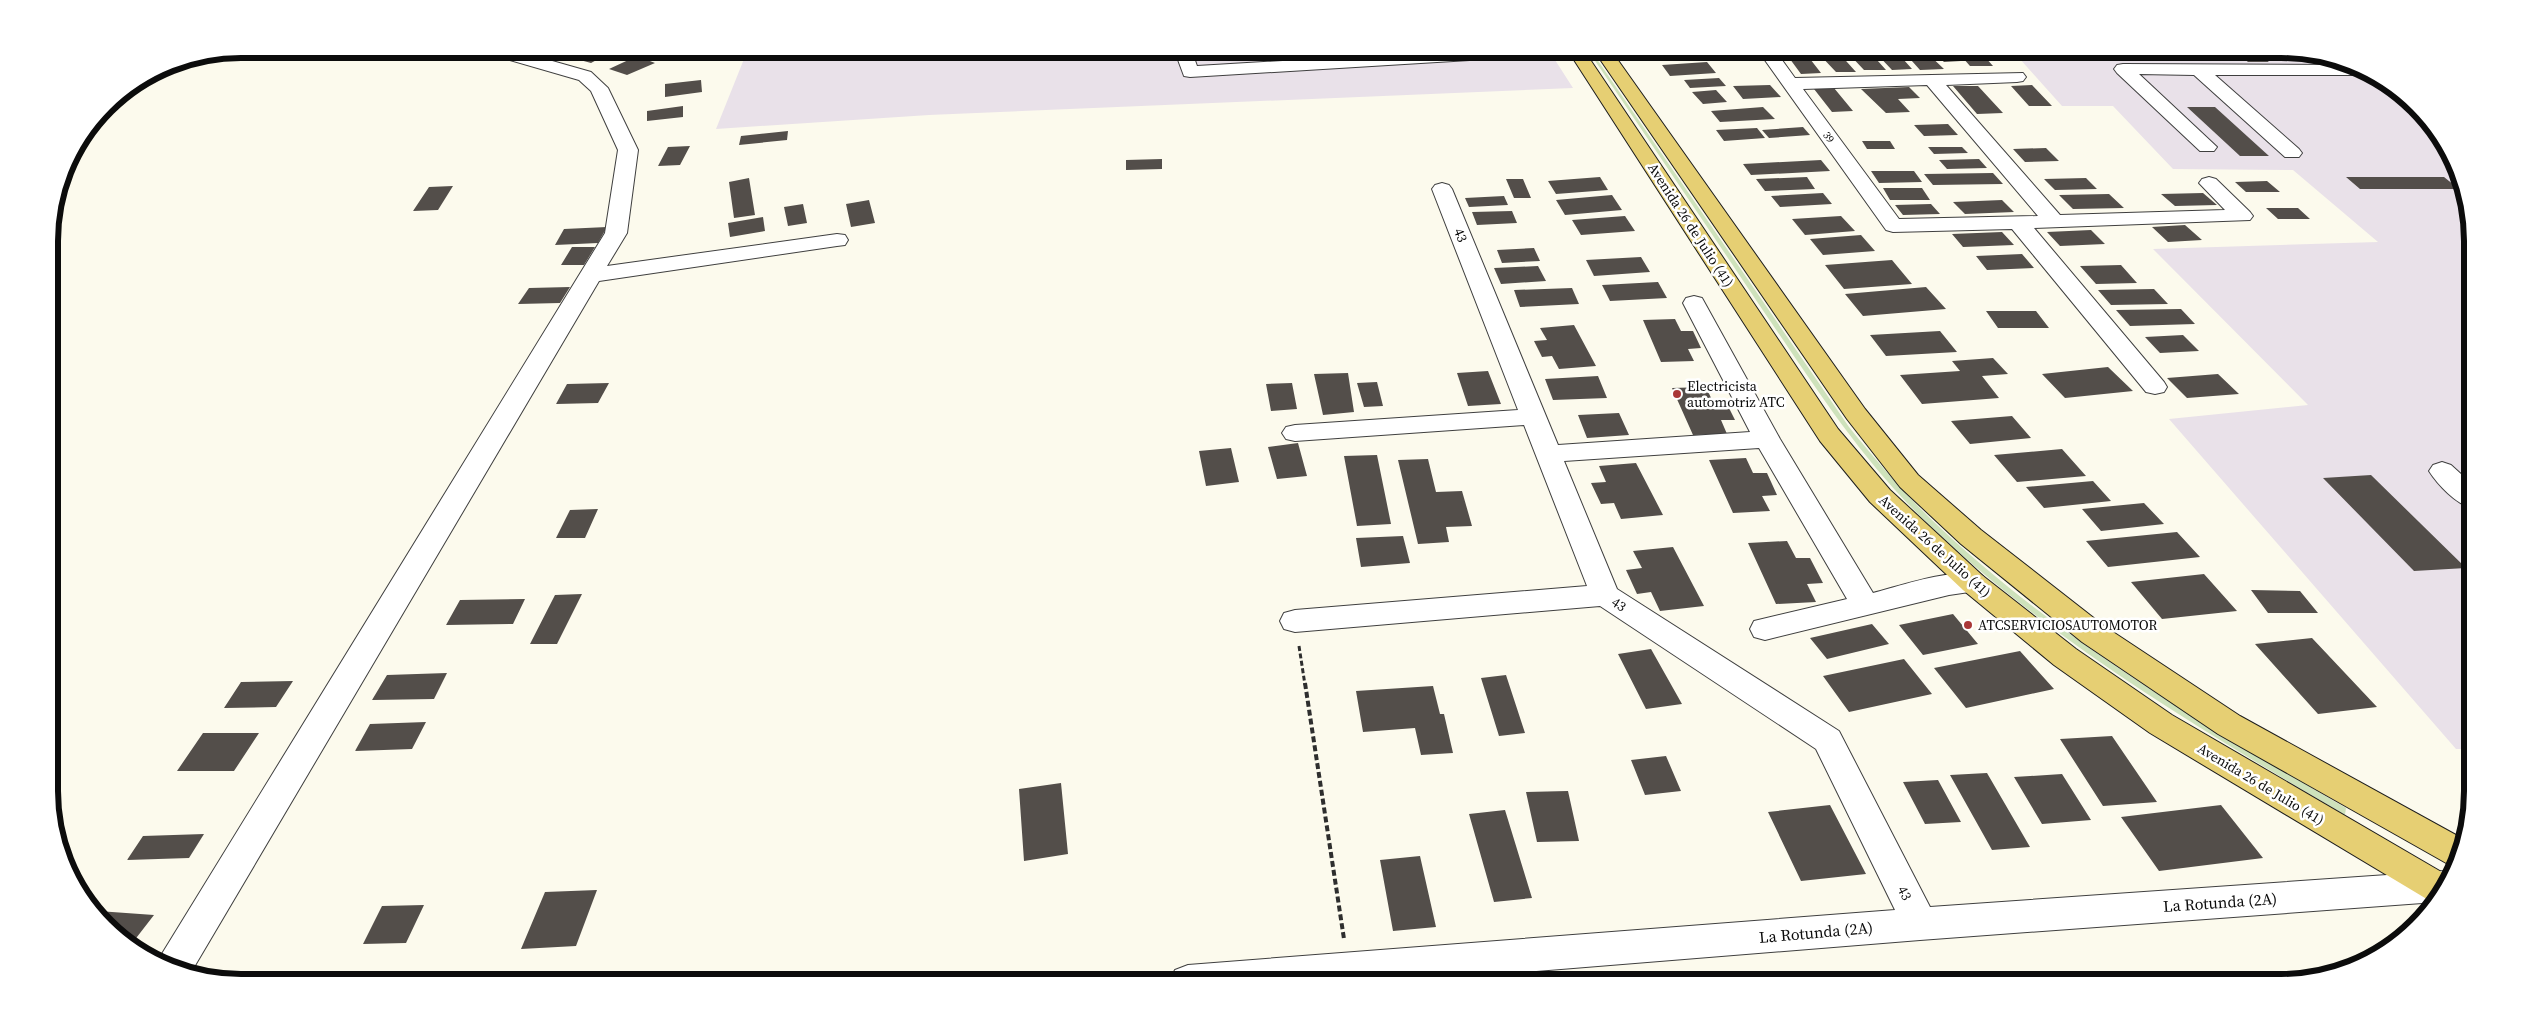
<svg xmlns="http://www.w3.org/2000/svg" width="2522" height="1031" font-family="'Source Serif 4',serif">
<rect width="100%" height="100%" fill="#fcfaed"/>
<path fill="#e9e1e9" d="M748 49H1548L1573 88 929 115 716 129Z
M2011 49H2281L2343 59 2398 88 2433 124 2459 167 2472 215 2473 749H2456L2169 419 2308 405 2153 249 2378 242 2293 170 2173 169 2113 106H2062Z"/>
<path fill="#cee2bb" d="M1587 49H1590L1849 427C1875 459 1902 491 1932 520 2054 637 2201 723 2346 808L2345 815C2198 728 2047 639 1923 519 1859 457 1812 382 1762 309 1704 222 1646 136 1587 49Z"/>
<path fill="#534e4a" d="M578 49H595L579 57 567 54Z
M601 49H617L591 63 580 60Z
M1222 49H1361V50L1225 58Z
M1707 49 1714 56 1663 59 1656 51Z
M1948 49 1961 61 1944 62 1931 50Z
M1955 49H1978L1993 66H1970Z
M2232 49H2252L2269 62H2248Z
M1895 50 1912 69 1892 70 1874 51Z
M1869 51 1886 70H1864L1847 52Z
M1903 51H1925L1944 69 1920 70Z
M1838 52 1856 72H1836L1818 53Z
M1787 55H1807L1821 73 1801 74Z
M637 56 655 63 627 75 609 69Z
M2317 56 2343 59 2352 64H2328Z
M1707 62 1716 73 1670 76 1662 65Z
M1719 78 1726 86 1690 88 1684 80Z
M701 80 702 92 665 97V84Z
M1770 85 1781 97 1743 99 1733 86Z
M2032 85 2052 106H2029L2011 86Z
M1953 86H1978L2003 113 1977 114Z
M1909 87 1920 98 1898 99 1910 112 1886 113 1861 89Z
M1834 88 1853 111 1832 112 1814 89Z
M1716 90 1727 102 1703 104 1692 92Z
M683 106V117L647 121V111Z
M1763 107 1775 119 1720 122 1711 111Z
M2187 107H2215L2269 156H2240Z
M1948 124 1958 135 1924 136 1914 125Z
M1803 127 1810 135 1769 138 1762 130Z
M1757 128 1765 138 1724 141 1716 130Z
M788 131 787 140 739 145 741 136Z
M1862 141H1890L1895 149H1867Z
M690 146 680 165 658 166 668 147Z
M1928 147H1962L1968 153 1934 154Z
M2046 148 2059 161 2025 162 2013 149Z
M1162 159V169L1126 170V160Z
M1979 159 1987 168 1947 169 1939 160Z
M1821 160 1830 171 1751 175 1743 164Z
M1871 171H1914L1922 182 1879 183Z
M1993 173 2003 184 1933 185 1924 174Z
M1600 177 1608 190 1556 194 1548 181Z
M1807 177 1815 189 1765 191 1756 179Z
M2346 177H2444L2459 189H2360Z
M749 178 755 215 734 218 729 182Z
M2086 178 2097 189 2055 190 2044 179Z
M1506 179H1523L1531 198H1514Z
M2267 181 2280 192H2246L2235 182Z
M453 186 438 210 413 211 429 187Z
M1883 188H1922L1930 200H1890Z
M1823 193 1832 204 1780 207 1771 196Z
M2203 193 2217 205 2175 206 2161 194Z
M2109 194 2124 208 2073 209 2059 195Z
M1612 195 1622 210 1565 215 1556 200Z
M1504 196 1508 205 1469 207 1465 198Z
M869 200 875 223 851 227 846 204Z
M2002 200 2014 212 1965 214 1953 202Z
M803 204 807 223 788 226 784 207Z
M1931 204 1940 214 1903 215 1895 205Z
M2266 208H2298L2310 219H2278Z
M1512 211 1517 223 1477 225 1472 212Z
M1625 216 1635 231 1581 235 1572 220Z
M1841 216 1855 231 1805 235 1792 219Z
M763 217 765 231 730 237 728 223Z
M2185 225 2202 240 2168 242 2152 227Z
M607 227 598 243 555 245 564 229Z
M2091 230 2105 244 2060 246 2047 232Z
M2002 232 2014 245 1963 247 1952 234Z
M1861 235 1875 251 1823 255 1810 239Z
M572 247H595L584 265H561Z
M1534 248 1540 261 1502 263 1497 250Z
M2022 254 2034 268 1987 270 1976 256Z
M1641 257 1650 272 1594 276 1586 260Z
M1892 260 1912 284 1844 289 1825 265Z
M2121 265 2137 283 2096 284 2080 266Z
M1538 266 1546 281 1501 284 1494 268Z
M1658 282 1667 298 1610 301 1602 285Z
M570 287 560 303 518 304 529 288Z
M1926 287 1946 309 1863 316 1845 294Z
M1572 288 1579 304 1520 307 1514 290Z
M2154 289 2168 304 2111 305 2098 290Z
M2181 309 2195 324 2130 326 2116 310Z
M1986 311H2036L2049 328H1998Z
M1675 319 1681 331H1693L1701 348 1688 349 1694 361 1661 362 1643 320Z
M1574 325 1596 366 1559 369 1552 356 1542 357 1534 341 1547 340 1540 328Z
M1940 331 1957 352 1886 356 1870 335Z
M2183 335 2199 351 2160 353 2145 337Z
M1993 358 2008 374 1982 376 1999 398 1922 404 1900 375 1960 371 1952 361Z
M2108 367 2133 391 2065 398 2042 374Z
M1488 371 1501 404 1468 406 1457 373Z
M1348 373 1354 412 1323 415 1314 374Z
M2218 374 2239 394 2187 398 2167 378Z
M1598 376 1607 398 1553 400 1545 379Z
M1377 382 1383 406 1364 407 1357 383Z
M609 383 598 403 556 404 567 384Z
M1292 383 1297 409 1271 411 1266 384Z
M1706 387 1712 400H1725L1735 420H1721L1727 434 1693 435 1672 388Z
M1619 413 1629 435 1587 438 1578 415Z
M2012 416 2031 438 1970 444 1951 421Z
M1298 443 1307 476 1277 479 1268 447Z
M1231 448 1239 482 1206 486 1199 451Z
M2062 449 2086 476 2017 482 1994 455Z
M1377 455 1391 524 1357 526 1344 456Z
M1746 458 1753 473H1767L1777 495 1762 496 1770 511 1733 513 1709 460Z
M1428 459 1436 492 1462 491 1472 526 1446 527 1449 542 1418 544 1398 460Z
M1636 463 1663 515 1621 519 1614 503 1601 504 1591 483 1606 482 1599 466Z
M2371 475 2466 568 2414 571 2323 478Z
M2093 481 2111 501 2044 508 2026 487Z
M2144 503 2164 524 2101 531 2082 509Z
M598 509 585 538H556L570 510Z
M2177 532 2200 557 2108 567 2086 541Z
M1403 536 1410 563 1361 567 1356 538Z
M1787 541 1796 558H1810L1823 583 1807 584 1816 602 1776 604 1748 543Z
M1673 547 1704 606 1660 611 1651 592 1637 594 1626 570 1642 568 1633 551Z
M2204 574 2237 611 2162 619 2131 582Z
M2251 590 2300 591 2318 613H2268Z
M582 594 557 644H530L555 595Z
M525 599 513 624 446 625 460 600Z
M1953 614 1978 644 1923 655 1899 625Z
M1872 624 1889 644 1827 659 1810 638Z
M2312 638 2377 707 2318 714 2255 644Z
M1651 649 1682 704 1646 709 1618 654Z
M2020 651 2054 689 1966 708 1934 668Z
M1904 659 1932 694 1849 712 1823 676Z
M447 673 434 699 372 700 387 675Z
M1506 675 1525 733 1499 736 1481 678Z
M293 681 276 707 224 708 241 682Z
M1433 686 1440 714H1444L1453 753 1421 755 1415 728 1363 732 1356 691Z
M426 722 412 749 355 751 370 724Z
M203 733H259L234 771H177Z
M2112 736 2157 802 2103 806 2060 739Z
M1666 756 1681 791 1645 795 1631 760Z
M1987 773 2030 847 1992 850 1950 775Z
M2062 774 2091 820 2042 824 2014 777Z
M1938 780 1961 822 1925 824 1903 782Z
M1061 783 1068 854 1024 861 1019 789Z
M1568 791 1579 841 1537 842 1526 792Z
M1830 805 1866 874 1801 881 1768 812Z
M2221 805 2263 858 2159 871 2121 817Z
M1505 810 1532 898 1494 902 1469 814Z
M204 834 189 858 127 860 143 836Z
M1420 856 1436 927 1393 931 1380 860Z
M597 890 576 946 521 949 545 892Z
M424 905 406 943 363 944 382 906Z
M98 911 154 915 130 946 96 917 95 914Z"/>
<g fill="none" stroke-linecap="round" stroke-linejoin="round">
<g stroke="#3f3f3f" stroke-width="2">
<path id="minor" d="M484 49H510L591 72 608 88 638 150 627 233 607 266 837 234 845 235 848 240 845 245 837 246 599 281 190 974 179 972 158 962 160 957 605 233 618 150 591 91 579 80 486 53Z
M1174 49H1191L1197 66 1486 49 1492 50 1495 54 1492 58 1486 59 1190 77 1184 76Z
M1757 49H1774L1795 78 2023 73 2026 77 2023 81 2017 82 1946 85 2060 215 2225 210 2199 183 2202 179 2209 177 2216 179 2250 212 2253 216 2250 220 2034 228 2164 382 2167 387 2164 392 2155 394 2146 392 2012 229 1893 232 1886 230ZM1927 85 2038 216 1899 219 1803 89Z
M2123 64 2354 65 2370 73 2363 75H2215L2299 149 2302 153 2299 157H2285L2194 75 2139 74 2217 147 2214 151H2200L2117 73 2114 69 2117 65Z
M1442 183 1449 185 1452 189 1558 445 1750 432 1683 303 1686 298 1694 296 1702 298 1780 439 1873 593C1904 585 1953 567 1983 576L1987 583 1983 590 1949 595 1765 640 1754 637 1750 629 1754 621 1847 599 1759 448 1564 461 1617 589 1839 731 1930 907 2445 871 2452 873 2436 902 1920 940 1402 982H1169L1175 970 1188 965 1895 910 1816 749 1600 606 1295 632 1284 629 1280 621 1284 613 1295 610 1587 586 1524 425 1295 441 1286 439 1282 433 1286 427 1295 425 1518 410 1432 189 1435 185Z
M2442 462 2451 465 2472 484V508C2456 504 2438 485 2429 471L2433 465Z"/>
</g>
<g stroke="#1d1d1d" stroke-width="2">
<path id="major" d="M1567 49H1583L1838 429 1890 490 1983 576 2076 649 2172 715 2450 877 2435 904 2150 733 2054 665 1963 590 1870 502 1820 441Z
M1593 49H1610L1865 409 1918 475 1981 530 2104 626 2240 716 2465 840 2463 852 2455 868 2218 734 2082 642 1961 544 1900 487 1847 419Z"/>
</g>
<path stroke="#2e2e2e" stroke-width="2" stroke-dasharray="3 2" stroke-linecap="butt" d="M1990 49 1999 58"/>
<path stroke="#2e2e2e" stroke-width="3" stroke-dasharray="5 2.5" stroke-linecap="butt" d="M1299 646 1305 685"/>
<path stroke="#2e2e2e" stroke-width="4" stroke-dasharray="6 3" stroke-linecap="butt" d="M1305 683 1344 939"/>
<use href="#minor" fill="#fff" fill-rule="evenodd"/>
<use href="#major" fill="#e6cf73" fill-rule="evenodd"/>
</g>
<g fill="#a93737" stroke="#fff" stroke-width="2">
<circle cx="1677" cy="394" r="5"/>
<circle cx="1968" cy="625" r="5"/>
</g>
<g text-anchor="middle" stroke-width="5" stroke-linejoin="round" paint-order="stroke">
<g font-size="11" fill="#0c0c0c" stroke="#fff">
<text transform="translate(1829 137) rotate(54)" y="4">39</text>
</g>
<g font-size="14" fill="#0c0c0c" stroke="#fff">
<text transform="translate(1691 225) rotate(57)" y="5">Avenida 26 de Julio (41)</text>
<text transform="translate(1461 235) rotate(68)" y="5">43</text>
<text transform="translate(1935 546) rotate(42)" y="5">Avenida 26 de Julio (41)</text>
<text transform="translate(1619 604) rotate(33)" y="5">43</text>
<text transform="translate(2261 784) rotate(31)" y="5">Avenida 26 de Julio (41)</text>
<text transform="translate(1905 893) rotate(63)" y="5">43</text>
</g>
<g font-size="14" fill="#0c0c0c" stroke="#fff" text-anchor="start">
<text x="1687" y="391">Electricista<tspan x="1687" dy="16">automotriz ATC</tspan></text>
<text x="1978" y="630">ATCSERVICIOSAUTOMOTOR</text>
</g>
<g font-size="16" fill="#0c0c0c" stroke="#fff">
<text transform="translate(2220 902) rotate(-4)" y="6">La Rotunda (2A)</text>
<text transform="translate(1816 932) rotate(-5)" y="6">La Rotunda (2A)</text>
</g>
</g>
<path d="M0 0H2522V1031H0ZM241 58H2281A183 183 0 0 1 2464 241V791A183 183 0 0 1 2281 974H241A183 183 0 0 1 58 791V241A183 183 0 0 1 241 58Z" fill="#fff" fill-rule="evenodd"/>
<path fill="none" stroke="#0c0c0c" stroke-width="6" d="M241 58H2281A183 183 0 0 1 2464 241V791A183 183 0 0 1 2281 974H241A183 183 0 0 1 58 791V241A183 183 0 0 1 241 58Z"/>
</svg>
